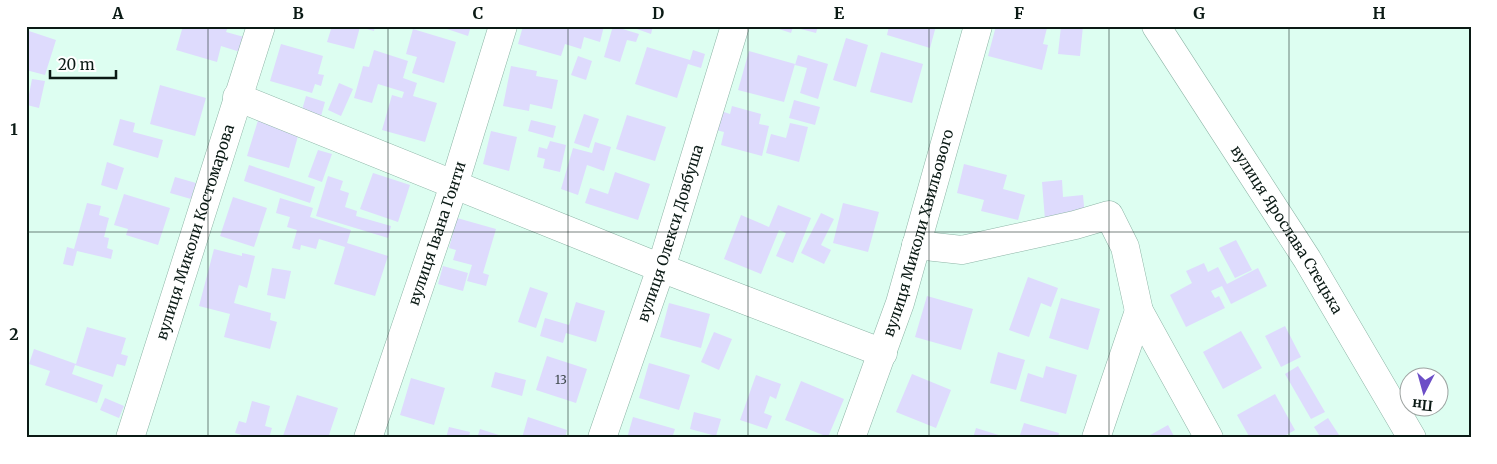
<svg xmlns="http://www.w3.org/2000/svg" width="1497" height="464" font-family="Merriweather,serif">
<rect width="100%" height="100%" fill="#ddfef1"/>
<path fill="#dedbfd" d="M183 26 228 27 226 32 244 37 240 52 221 46 217 62 176 50Z
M332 26 345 27 375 26 374 31 360 27 354 49 327 42Z
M438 26H471L468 36Z
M523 26H604L600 42 584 37 581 49 565 44 561 56 518 44Z
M613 26 639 34 636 42 627 40 620 62 604 57Z
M634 26H653L651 34 634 28Z
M770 26H818L816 33 793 27 791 33Z
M889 26H936L930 48 887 35Z
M996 26 1047 28 1043 44 1048 45 1042 70 988 56Z
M1061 26H1083L1080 56 1058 54Z
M413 29 456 42 444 83 412 73 417 57 406 54Z
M26 30 56 40 45 75 26 70Z
M846 38 868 45 856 87 833 80Z
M281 44 323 56 318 74 324 75 321 86 315 84 312 93 270 81Z
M647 47 690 60 693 50 705 54 701 68 688 64 677 98 635 84Z
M374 50 408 61 403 78 417 83 413 96 437 103 425 142 382 130 392 95 402 98 404 92 378 84 372 103 354 98 363 66 369 67Z
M749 51 795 64 784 102 738 90Z
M881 52 923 64 912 103 870 92Z
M798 55 828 64 818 99 800 93 807 68 795 65Z
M578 56 592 61 586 80 571 75Z
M511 66 537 71 536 76 558 80 552 109 530 104 529 111 503 106Z
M32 79 45 81 39 108 27 105Z
M339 83 353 89 341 116 328 110Z
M160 85 206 98 195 136 150 124Z
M306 96 325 102 321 116 302 110Z
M794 100 820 107 815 125 789 118Z
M732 106 761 114 759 124 769 126 762 156 721 145 724 132 716 130 721 111 730 114Z
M584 114 599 119 589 148 574 143Z
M627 115 666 127 655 161 616 149Z
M259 117 300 129 289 168 247 156Z
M120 119 135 123 133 132 163 140 158 158 113 145Z
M531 120 556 126 553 138 528 131Z
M790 123 808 127 799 162 766 153 771 134 786 138Z
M491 131 517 137 509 171 483 164Z
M550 141 566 145 560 172 543 168 545 159 537 157 539 147 547 149Z
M595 142 611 147 604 171 587 165 578 195 561 189 573 148 592 153Z
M318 150 332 154 322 182 308 177Z
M107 162 124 168 117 190 101 185Z
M964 164 1007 175 1003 189 1025 195 1018 220 981 211 984 200 957 193Z
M249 165 315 187 310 203 244 181Z
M615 172 650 184 638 220 585 203 590 188 608 194Z
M373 173 410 185 398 222 360 209Z
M328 176 343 181 340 190 349 193 345 207 357 211 356 216 391 226 388 238 316 216Z
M175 177 196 183 191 199 170 193Z
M1062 180 1063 197 1083 195 1085 217 1045 220 1042 182Z
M124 194 170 208 158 245 126 235 128 229 114 225Z
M233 197 267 208 254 247 220 236Z
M280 198 313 208 310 217 351 230 347 243 388 256 375 296 334 284 345 247 319 239 316 249 301 245 300 250 292 248 297 230 287 227 290 217 276 213Z
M87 203 101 206 99 215 109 218 104 237 109 238 107 248 113 250 111 259 77 251 73 266 63 264 67 247 74 249Z
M843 203 879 212 868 252 833 243Z
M778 205 811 218 793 263 776 256 786 233 779 230 761 274 724 259 741 215 769 227Z
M821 213 834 219 821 245 831 250 824 264 801 253Z
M457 218 496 229 483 273 489 275 486 286 467 281 472 265 453 260 456 250 449 248Z
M1236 240 1252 270 1235 278 1219 248Z
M214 249 242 256V253L255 256 247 288 239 285 234 303 271 313 270 320 277 322 270 349 224 337 230 314 199 306Z
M1204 263 1208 272 1218 267 1227 284 1258 268 1267 286 1231 304 1222 286 1211 291 1215 298 1219 296 1225 308 1186 327 1170 295 1192 283 1186 271Z
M443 266 468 273 463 291 438 284Z
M272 268 291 271 285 299 267 295Z
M1028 277 1058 288 1051 307 1041 303 1029 337 1009 330Z
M530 287 548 293 536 328 518 322Z
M927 296 973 309 961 350 915 337Z
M1061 298 1100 309 1088 350 1049 338Z
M576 302 605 311 596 342 566 333 563 343 540 336 545 318 569 325Z
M669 303 710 314 701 348 660 337Z
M1285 326 1301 357 1281 367 1265 336Z
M87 327 126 338 121 354 128 356 125 366 117 364 113 377 75 365 72 374 103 385 97 403 45 385 50 371 29 364 34 349 76 364Z
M1241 331 1262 368 1223 389 1203 352Z
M714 332 732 339 719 370 701 362Z
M998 352 1025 360 1016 390 990 383Z
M547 356 587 369 576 403 536 390Z
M649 363 690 375 679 410 639 398Z
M1046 366 1077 375 1066 414 1020 401 1028 373 1043 378Z
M1298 366 1325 412 1311 419 1285 374Z
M495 372 526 380 522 396 491 387Z
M912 374 951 390 936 428 896 412Z
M756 375 781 384 776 399 770 396 764 413 772 416 767 429 740 420Z
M411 378 445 388 434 425 400 415Z
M801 381 844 399 828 437 785 420Z
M1275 394 1295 430 1281 438H1250L1237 415Z
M297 395 338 408 328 438H288L283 436Z
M105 398 124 406 119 418 100 410Z
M252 401 270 406 265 426 272 428 269 438H252L235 433 239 421 246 423Z
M694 412 721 419 716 436 690 429Z
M528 417 567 430 565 438H522Z
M633 417 675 429 672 438H627Z
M1328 418 1341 438H1321L1314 427Z
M1024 423 1059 433 1058 438H1019Z
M1168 425 1175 438H1145Z
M449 427 470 432 469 438H446Z
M976 428 1005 437V438H973Z
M480 429 505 437V438H477Z"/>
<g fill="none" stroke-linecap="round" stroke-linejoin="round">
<g stroke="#8eb5a7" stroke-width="29">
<g id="minor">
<path id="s1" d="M1156 26 1307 259 1412 438"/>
<path d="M237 97 661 268 883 353"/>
<path d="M916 245 962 250 1075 225 1109 215 1125 247 1139 311 1209 438"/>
<path id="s2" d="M130 438 261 26"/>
<path id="s3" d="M368 438 454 185 503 26"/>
<path id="s4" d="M602 438 661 268 735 26"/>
<path id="s5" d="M851 438 900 303 978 26"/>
<path d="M1096 438 1139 311"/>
</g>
</g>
<use href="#minor" stroke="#fff" stroke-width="28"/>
</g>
<path fill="none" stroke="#0b1a15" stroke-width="1" stroke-opacity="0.55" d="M208 26V438M388 26V438M568 26V438M748 26V438M929 26V438M1109 26V438M1289 26V438M26 232H1471"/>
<g text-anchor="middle" stroke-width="4.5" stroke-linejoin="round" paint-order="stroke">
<g font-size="12" fill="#404a4f">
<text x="561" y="384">13</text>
</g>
<g font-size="15" fill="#0b1a15" stroke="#fff">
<text dy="5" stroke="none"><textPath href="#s1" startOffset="242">вулиця Ярослава Стецька</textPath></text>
<text dy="5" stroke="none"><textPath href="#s2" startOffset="216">вулиця Миколи Костомарова</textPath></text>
<text dy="5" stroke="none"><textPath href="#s3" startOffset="216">вулиця Івана Гонти</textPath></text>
<text dy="5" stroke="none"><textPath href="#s4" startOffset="216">вулиця Олекси Довбуша</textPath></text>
<text dy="5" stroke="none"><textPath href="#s5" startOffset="216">вулиця Миколи Хвильового</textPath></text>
</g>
</g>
<rect width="1497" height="464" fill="none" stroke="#ffffff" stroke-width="55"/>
<g transform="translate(1424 392) rotate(186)"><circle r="24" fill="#ffffff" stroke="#9da3a1"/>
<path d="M0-4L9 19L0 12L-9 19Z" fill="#6c4ec7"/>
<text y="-8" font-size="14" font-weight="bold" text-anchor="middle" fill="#0b1a15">Пн</text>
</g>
<path d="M50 70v8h66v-8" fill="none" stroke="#0b1a15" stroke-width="2.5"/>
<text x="58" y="70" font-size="15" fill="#0b1a15" stroke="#ffffff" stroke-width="4" paint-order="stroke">20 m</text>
<rect x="28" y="28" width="1442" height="408" fill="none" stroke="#0b1a15" stroke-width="2"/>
<g font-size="16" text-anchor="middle" font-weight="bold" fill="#0b1a15">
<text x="118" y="19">A</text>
<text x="298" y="19">B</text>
<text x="478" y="19">C</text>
<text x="658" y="19">D</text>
<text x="839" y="19">E</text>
<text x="1019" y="19">F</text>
<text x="1199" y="19">G</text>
<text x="1379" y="19">H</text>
<text x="14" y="135">1</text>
<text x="14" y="340">2</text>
</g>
</svg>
